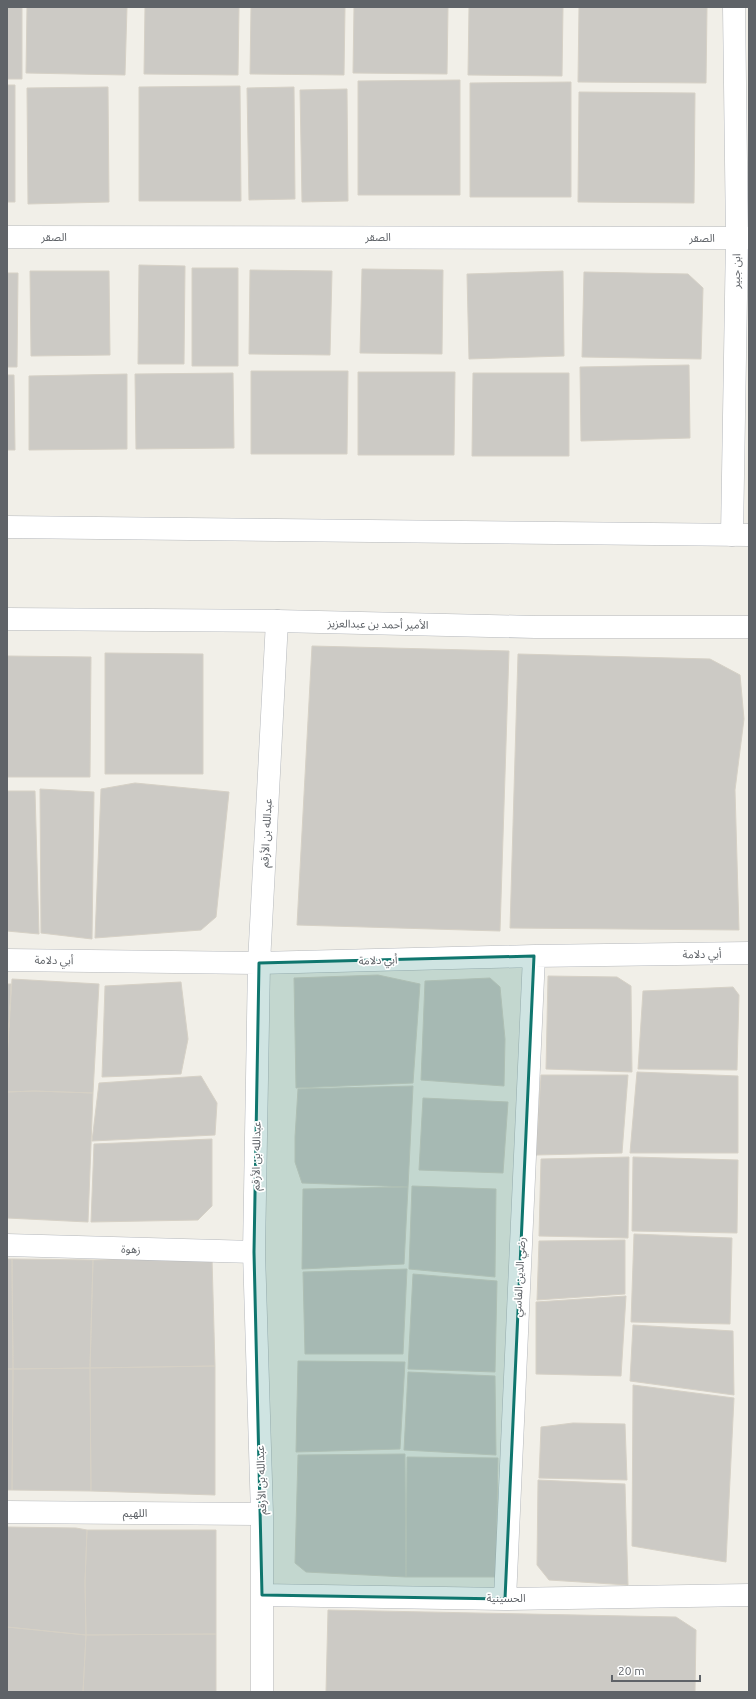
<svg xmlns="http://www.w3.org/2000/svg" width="756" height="1699" font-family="Ubuntu,'Noto Sans Arabic',sans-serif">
<rect width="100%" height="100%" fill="#f1efe8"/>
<path fill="#cccac5" stroke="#d6d1c6" d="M7 7H22V79H7Z
M27 7H127L125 75 26 73Z
M145 7H239L238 75 144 74Z
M251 7H345L344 75 250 74Z
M354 7H448L447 74 353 73Z
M469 7H563L562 76 468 75Z
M579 7H707L706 83 578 82Z
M460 80V195H358V81Z
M571 82V197H470V83Z
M7 85H15V202H7Z
M240 86 241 201H139V87Z
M108 87 109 202 28 204 27 88Z
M294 87 295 199 249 200 247 88Z
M347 89 348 201 302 202 300 90Z
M579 92 695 93 694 203 578 202Z
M139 265 185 266 184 364H138Z
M192 268H238V366H192Z
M362 269 443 270 442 354 360 353Z
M250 270 332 271 330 355 249 354Z
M30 271H109L110 355 31 356Z
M563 271 564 356 469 359 467 274Z
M584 272 688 274 703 288 701 359 582 357Z
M7 273H18L17 367H7Z
M689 365 690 438 581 441 580 367Z
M251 371H348L347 454H251Z
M358 372H455L454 455H358Z
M233 373 234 448 136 449 135 374Z
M473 373H569V456H472Z
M127 374V449L29 450V376Z
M7 375H14L15 450H7Z
M312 646 509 651 500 931 297 925Z
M105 653 203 654V774H105Z
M518 654 710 659 740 675 744 719 735 790 739 930 510 928Z
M7 656 91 657 90 777H7Z
M135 783 229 792 216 917 201 930 95 938 101 789Z
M40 789 94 792 92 939 41 933Z
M7 791H35L39 934 7 931Z
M378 975 420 984 413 1083 296 1088 294 978Z
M548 976 617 977 631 986 632 1072 546 1069Z
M490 978 500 987 505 1039 504 1086 421 1080 425 981Z
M12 979 99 984 93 1093 34 1091 7 1092V1062Z
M181 982 188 1039 181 1074 102 1077 105 986Z
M7 984H11L7 1060Z
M733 987 739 995 737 1070 638 1069 643 991Z
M637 1072 738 1076V1153H630Z
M541 1075H628L622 1153 536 1155Z
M201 1076 217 1103 215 1135 92 1141 99 1083Z
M413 1086 408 1187 302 1183 295 1162V1137L298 1089Z
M34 1091 93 1093 88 1222 7 1218V1092Z
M423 1098 508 1102 503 1173 419 1170Z
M212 1139V1206L198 1220 91 1222 94 1144Z
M629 1157 628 1238 539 1236 541 1159Z
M633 1157 738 1160 737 1233 632 1231Z
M412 1186 496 1189 495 1277 409 1269Z
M408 1187 404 1264 302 1269 303 1189Z
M634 1234 732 1238 730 1324 631 1322Z
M625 1240V1294L537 1300 539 1241Z
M212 1258 215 1366 90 1368 93 1260Z
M7 1259H12L13 1369H7Z
M12 1259 93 1260 90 1368 13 1369Z
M407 1269 403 1354H305L303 1272Z
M413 1274 497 1281 495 1372 408 1369Z
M626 1296 621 1376 536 1374V1302Z
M633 1325 733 1331 734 1395 630 1381Z
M298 1361 405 1362 400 1449 296 1452Z
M215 1366V1495L91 1491 90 1368Z
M90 1368 91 1491 12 1490 13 1369Z
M7 1369H13L12 1490H7Z
M408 1372 495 1376 496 1455 404 1450Z
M633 1385 734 1398 726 1562 632 1546Z
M573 1423 625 1424 627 1480 539 1478 541 1427Z
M405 1454 406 1577 306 1572 295 1563 298 1455Z
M407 1457 498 1458 496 1577H406Z
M538 1480 625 1484 628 1585 549 1580 537 1565Z
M7 1527 76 1528 87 1530 85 1582 86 1635 7 1627Z
M87 1530H216V1634L86 1635 85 1582Z
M328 1610 676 1617 696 1630 695 1692H326Z
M7 1627 86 1635 83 1692H7Z
M216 1634V1692H83L86 1635Z"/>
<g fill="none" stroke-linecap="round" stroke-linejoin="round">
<g stroke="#b5b8bc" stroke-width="23">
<path id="minor" d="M7 237 749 238
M732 535 737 238 734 7
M7 960 259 963 534 956 749 953
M7 1245 254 1252
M7 1512 262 1514
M262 1595 505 1599 749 1595
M505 1599 534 956
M262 1692V1514L254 1252 259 963 277 621"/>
</g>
<g stroke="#b5b8bc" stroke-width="23">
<path id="tertiary" d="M7 527 749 535
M7 619 277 621 535 627H749"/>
</g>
<use href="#minor" stroke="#fff" stroke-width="22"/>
<use href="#tertiary" stroke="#fff" stroke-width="22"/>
</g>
<path fill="#0f766e" fill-opacity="0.2" stroke="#0f766e" stroke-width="3" stroke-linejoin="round" d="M534 956 505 1599 262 1595 254 1252 259 963Z"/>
<g text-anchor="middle" stroke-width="3.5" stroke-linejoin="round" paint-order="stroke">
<g font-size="11" fill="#5f6368" stroke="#fff">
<text x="54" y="241">الصقر</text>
<text x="378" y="241">الصقر</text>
<text x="702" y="242">الصقر</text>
<text transform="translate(736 271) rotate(-89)" y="4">ابن جبير</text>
<text transform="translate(378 624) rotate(1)" y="4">الأمير أحمد بن عبدالعزيز</text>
<text transform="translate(266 833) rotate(-87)" y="4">عبدالله بن الأرقم</text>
<text transform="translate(702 954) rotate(-1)" y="4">أبي دلامة</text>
<text transform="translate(54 960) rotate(1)" y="4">أبي دلامة</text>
<text transform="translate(378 960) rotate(-2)" y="4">أبي دلامة</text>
<text transform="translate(256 1156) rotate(-89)" y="4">عبدالله بن الأرقم</text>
<text transform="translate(131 1249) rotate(2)" y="4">زهوة</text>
<text transform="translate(519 1277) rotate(-87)" y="4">رضي الدين الفاسي</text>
<text transform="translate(261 1480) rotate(-92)" y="4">عبدالله بن الأرقم</text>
<text x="135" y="1517">اللهيم</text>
<text x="506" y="1602">الحسينية</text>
</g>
</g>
<rect width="756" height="1699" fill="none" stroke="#5f6368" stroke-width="16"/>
<path d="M612 1675v6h88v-6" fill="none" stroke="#5f6368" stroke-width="2"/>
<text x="618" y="1675" font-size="12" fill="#5f6368" stroke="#ffffff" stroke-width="3" paint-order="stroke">20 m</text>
</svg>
